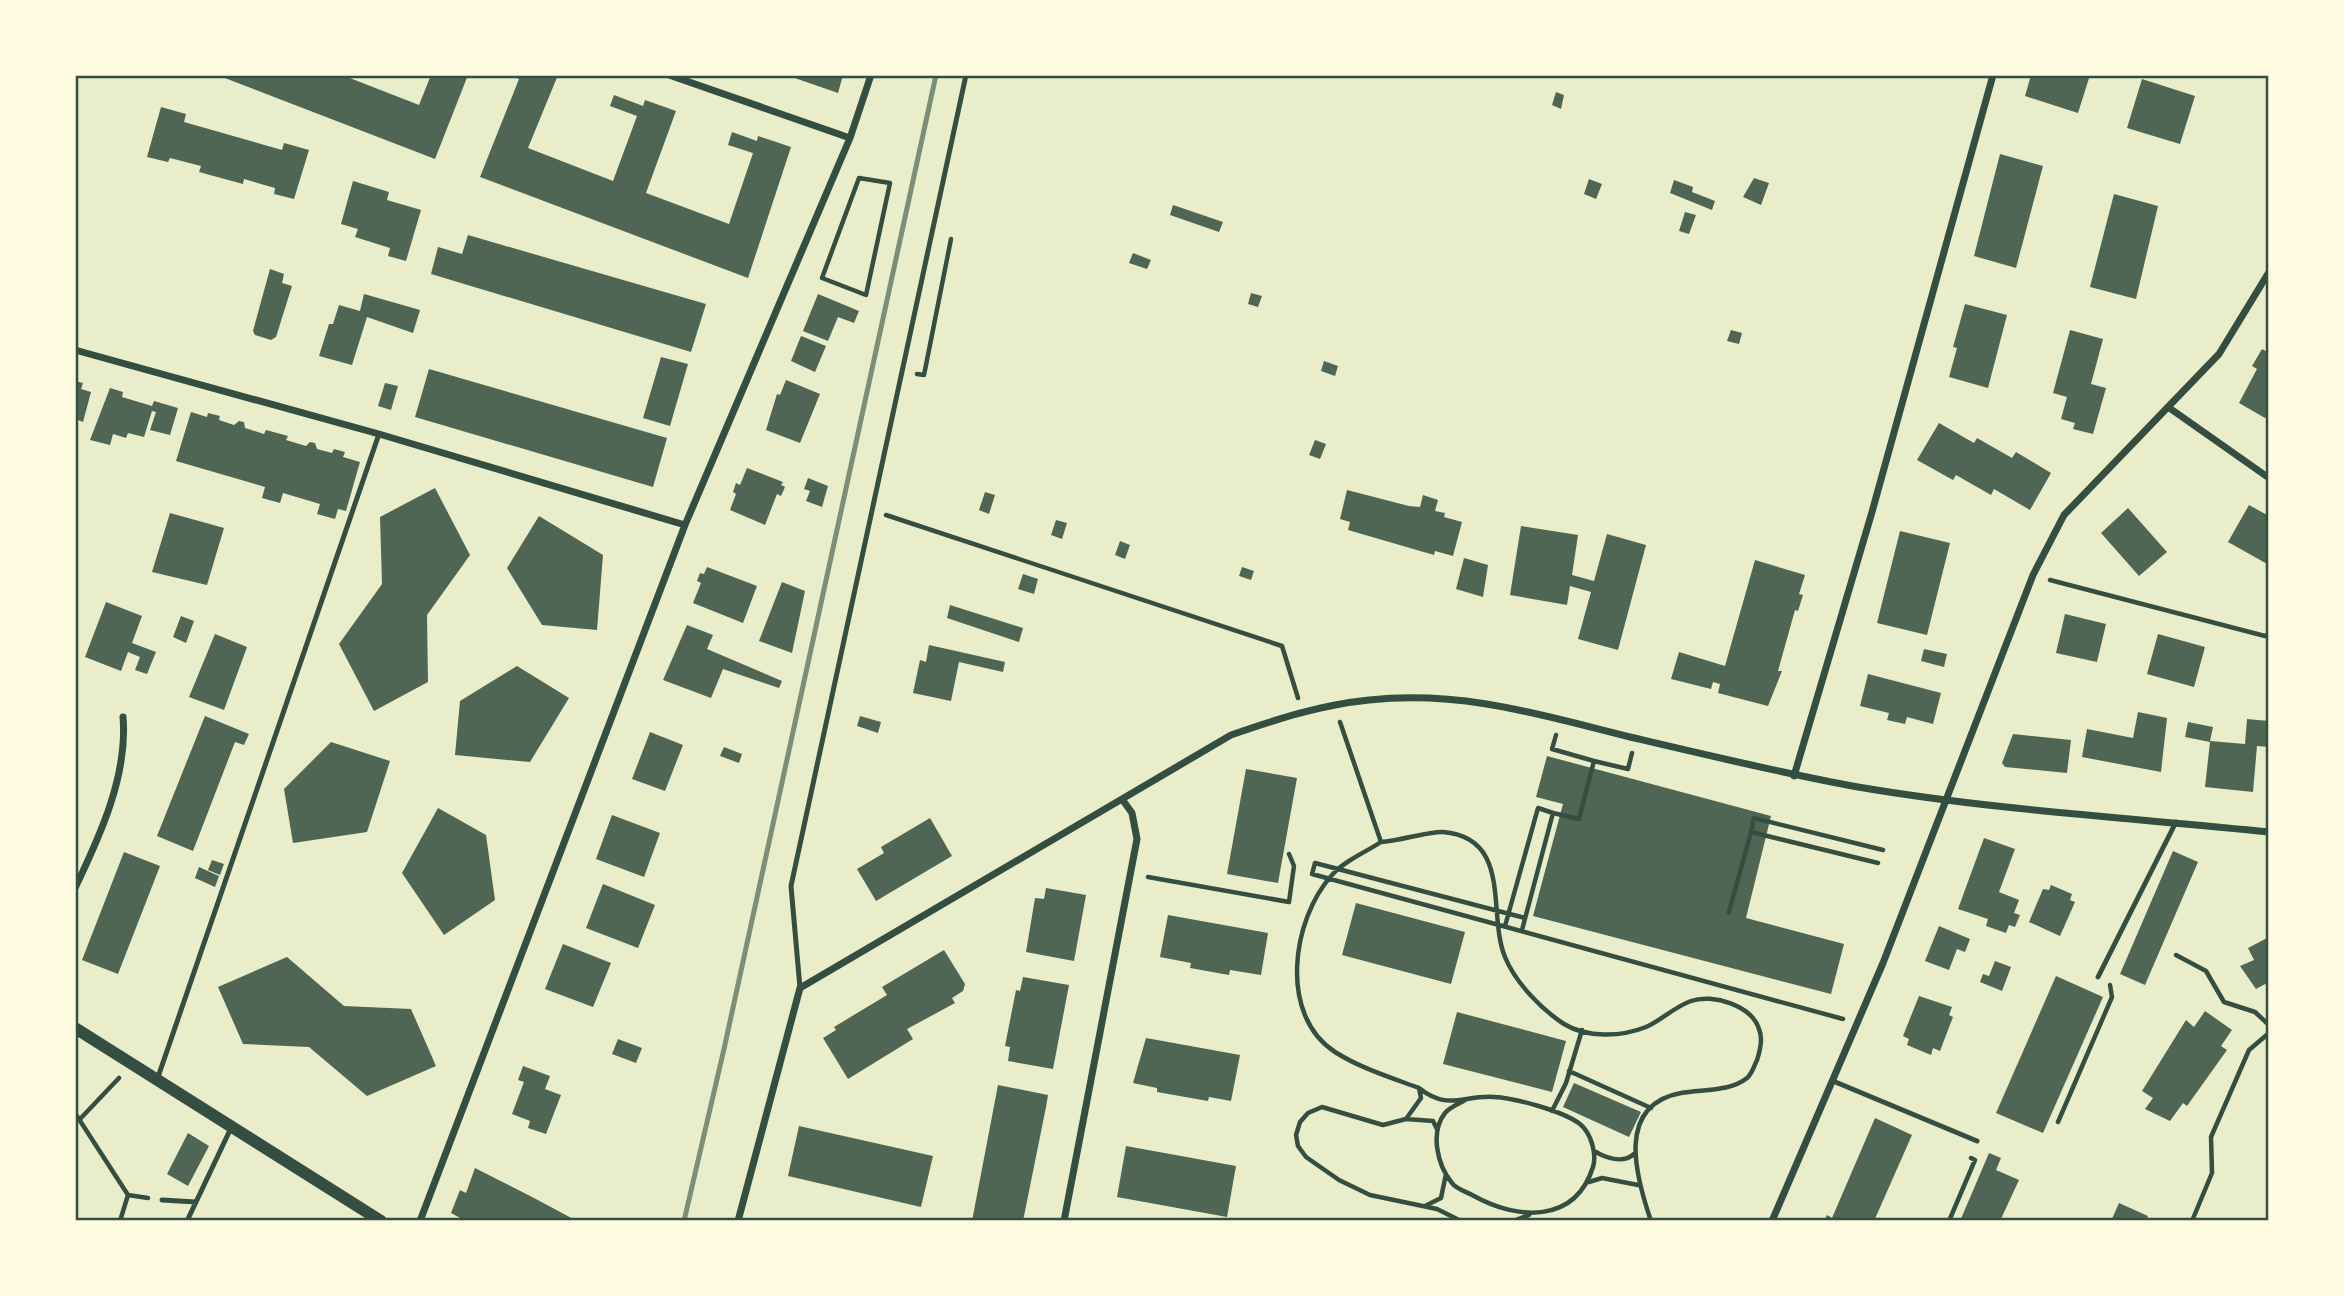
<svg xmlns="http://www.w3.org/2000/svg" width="2344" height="1296" font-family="Rubik,sans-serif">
<rect width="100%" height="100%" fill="#e9edc9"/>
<path fill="#4f6655" d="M217 75H342L419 105 431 75H468L435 159Z
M510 75H558L528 148 613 181 637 116 610 106 614 95 643 106 645 100 676 111 646 193 729 224 753 153 728 145 732 132 757 141 758 136 791 147 748 278 480 177 519 79Z
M786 75H843L838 93Z
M2031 75H2090L2078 113 2025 96Z
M2142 79 2195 96 2180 144 2127 128Z
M1556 92 1564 95 1561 109 1552 105Z
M161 107 186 114 184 122 282 150 284 143 309 150 294 199 274 194 275 188 244 179 243 184 199 172 201 166 170 158 168 162 147 157Z
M2000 154 2043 166 2016 268 1974 256Z
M1754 178 1769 183 1761 205 1743 197Z
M1589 179 1602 184 1596 199 1584 194Z
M1674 180 1693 187 1692 192 1715 201 1712 210 1670 193Z
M353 181 389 192 387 200 421 210 406 261 388 256 390 248 355 237 358 229 341 224Z
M2114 194 2158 206 2136 299 2090 287Z
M1173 205 1223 222 1219 232 1170 215Z
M1685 212 1696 215 1689 234 1679 231Z
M468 235 706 304 691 352 431 274 438 247 462 254Z
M1133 253 1151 260 1147 269 1129 263Z
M270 269 284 274 282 283 292 286 276 337 271 340 255 335 253 331Z
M1251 293 1262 296 1258 307 1248 304Z
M364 294 420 310 413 333 367 317 352 365 319 356 329 324H333L339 305 360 311Z
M818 294 859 311 854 323 838 317 828 341 803 331Z
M1965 304 2007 315 1988 388 1949 377 1957 348 1953 347Z
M1731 330 1742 333 1739 344 1727 341Z
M2070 330 2103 339 2091 384 2106 388 2093 434 2073 429 2075 423 2061 419 2067 397 2053 393Z
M801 336 826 346 815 372 791 361Z
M2262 349 2269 353V415L2265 418 2239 403 2257 369 2252 366Z
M661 357 688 364 670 426 643 418Z
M1324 361 1338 366 1335 376 1321 371Z
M429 369 667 438 653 487 415 417Z
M786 380 820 394 800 443 766 430 777 394 780 395Z
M75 381 83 383 81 389 91 392 83 422 75 419Z
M385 383 398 386 391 410 378 406Z
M110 388 123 392 122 397 152 406 154 401 178 408 170 435 150 430 156 412 152 411 144 437 128 433 126 438 113 434 110 445 90 440Z
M191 412 207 417 208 413 220 416 219 420 234 425 239 421 244 422 245 428 264 434 266 430 288 436 286 440 306 446 310 442 315 443 317 449 332 453 334 449 345 452 343 457 360 462 346 511 338 509 335 519 317 514 320 504 283 493 280 503 262 498 265 487 176 461Z
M1939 423 1974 443 1977 438 2012 458 2016 452 2051 473 2030 510 1994 489 1991 495 1956 475 1953 480 1917 460Z
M1315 440 1326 444 1320 459 1309 455Z
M747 468 783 482 781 485 785 487 781 496 777 494 765 525 730 510 736 494 733 492 736 483 740 485Z
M808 478 828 486 822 507 806 501 810 491 804 489Z
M435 488 470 555 427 615 428 682 374 711 339 644 382 584 380 517Z
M1347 490 1409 506 1420 507 1423 495 1438 500 1435 511 1445 513 1444 517 1462 522 1453 556 1435 551 1434 555 1348 530 1350 522 1340 519Z
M985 492 995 495 989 514 979 510Z
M2249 505 2269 516V565L2228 542Z
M2128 508 2167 552 2139 576 2101 533Z
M170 513 224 528 207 585 152 572Z
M539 516 603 555 597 630 542 625 507 568Z
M1056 520 1067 523 1062 539 1051 535Z
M1521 526 1578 535 1572 575 1594 581 1607 534 1646 545 1618 650 1578 639 1591 592 1570 586 1567 605 1510 595Z
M1900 531 1950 543 1927 635 1877 623Z
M1120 541 1130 545 1125 559 1115 555Z
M1464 558 1488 565 1483 597 1456 589Z
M1755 560 1805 575 1799 594 1803 595 1798 611 1795 610 1778 671H1782L1768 706 1718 693 1720 684 1713 682 1711 689 1671 679 1679 652 1725 666Z
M707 567 757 586 743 623 693 603 701 583 697 581 700 573 704 574Z
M1242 567 1254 571 1251 580 1239 576Z
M1023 574 1038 579 1034 594 1018 589Z
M782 582 805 591 792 653 759 641Z
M106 602 142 616 132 643 156 652 147 674 135 670 140 657 128 652 121 671 85 657Z
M950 605 1023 628 1019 642 947 618Z
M2065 614 2106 624 2097 662 2056 653Z
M181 616 194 621 186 643 173 637Z
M687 625 713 635 707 649 782 681 779 688 723 669 711 698 663 680Z
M215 634 247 647 224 710 189 697Z
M2158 634 2205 647 2194 687 2147 674Z
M929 645 1005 662 1003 672 959 662 951 701 913 693 920 660 926 662Z
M1924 649 1947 654 1944 667 1921 661Z
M517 666 569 698 530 762 455 755 460 701Z
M1868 674 1941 693 1933 724 1907 717 1905 724 1887 720 1889 713 1860 706Z
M2138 712 2167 718 2161 772 2082 757 2087 729 2133 738Z
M205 716 249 734 244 745 235 742 193 851 157 836Z
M860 716 881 722 878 733 857 726Z
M2247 719 2269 721V747L2257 746 2253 792 2205 787 2210 742 2185 737 2188 722 2213 727 2210 741 2245 744Z
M650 732 683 745 665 791 632 779Z
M2013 734 2071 740 2067 773 2005 767 2002 763Z
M331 742 390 761 367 832 293 843 284 789Z
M724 747 742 754 739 763 720 756Z
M1547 756 1771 816 1746 918 1844 944 1831 994 1533 916 1563 804 1536 797Z
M1246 769 1297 778 1278 883 1227 874Z
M438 808 486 835 495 900 444 935 402 873Z
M612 815 660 833 644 877 596 859Z
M930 818 952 856 876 901 857 869 884 853 881 847Z
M1984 838 2015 849 1999 892 2019 900 2014 913 2020 915 2015 927 2009 925 2006 933 1986 926 1988 919 1958 909Z
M2173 851 2198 862 2145 985 2120 974Z
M124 852 160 866 118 974 82 960Z
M212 860 224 864 220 875 208 870Z
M199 867 219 876 215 887 195 878Z
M603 884 655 905 638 948 586 928Z
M2051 885 2072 894 2070 900 2075 902 2060 936 2029 922 2043 889 2049 890Z
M1046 888 1086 895 1074 961 1026 952 1035 898 1044 899Z
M1356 903 1465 932 1451 984 1342 955Z
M1168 915 1268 933 1261 975 1230 970 1229 975 1190 968 1191 963 1160 957Z
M1939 926 1970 939 1965 952 1957 949 1949 970 1925 961Z
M2269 937V982L2256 989 2240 966 2254 960 2248 948Z
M563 944 611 963 593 1007 545 989Z
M944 950 965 984 963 991 952 998 955 1003 907 1029 913 1039 848 1079 823 1038 836 1030 834 1027 887 995 882 987Z
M287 957 344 1006 411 1009 436 1066 367 1096 309 1047 243 1044 218 987Z
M1995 961 2011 967 2002 991 1980 982 1983 974 1989 976Z
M2056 976 2103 997 2043 1133 1996 1113Z
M1023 977 1069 985 1053 1069 1008 1061 1010 1047 1005 1046 1016 990 1020 991Z
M1919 996 1952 1007 1949 1015 1953 1017 1940 1051 1933 1048 1931 1055 1907 1045 1909 1039 1903 1036Z
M2205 1011 2232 1030 2221 1046 2227 1050 2187 1106 2183 1103 2170 1121 2145 1109 2153 1098 2142 1091 2186 1020 2194 1027Z
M1457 1012 1566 1041 1552 1092 1443 1064Z
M1146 1038 1240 1055 1231 1101 1209 1097 1208 1101 1157 1092V1088L1133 1083Z
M618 1039 642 1048 636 1063 612 1054Z
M523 1066 550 1076 545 1089 561 1095 546 1134 528 1128 530 1121 512 1114 524 1082 518 1080Z
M1574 1083 1641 1112 1629 1137 1563 1107Z
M998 1085 1048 1095 1046 1107 1023 1221H972Z
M1875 1118 1912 1135 1874 1221H1824L1827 1215 1832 1218Z
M799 1126 933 1156 921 1207 788 1176Z
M188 1133 209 1146 188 1186 167 1174Z
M1126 1146 1236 1166 1227 1217 1117 1197Z
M1989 1153 2001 1158 1996 1170 2019 1180 2000 1221H1960Z
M475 1168 534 1198 577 1221H466L451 1213 460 1190 466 1193Z
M2119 1203 2148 1216 2146 1221H2111Z"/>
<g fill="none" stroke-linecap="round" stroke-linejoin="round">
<path stroke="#344e41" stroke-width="4.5" d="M859 178 890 183 866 295 822 278Z
M917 374 924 375 951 239
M886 515 1282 646 1298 698
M2050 580 2265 636 2269 634
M1340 722 1381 842C1399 841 1430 831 1443 832 1513 838 1487 914 1505 957 1515 982 1541 1009 1564 1024 1587 1038 1621 1037 1646 1027 1662 1020 1674 1007 1691 1001 1713 993 1752 1006 1759 1029 1763 1038 1760 1051 1757 1060 1754 1066 1752 1074 1747 1078 1730 1092 1701 1089 1681 1093 1615 1105 1636 1177 1651 1221
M1556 735 1552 749 1594 761
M1751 832 1754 818 1883 850
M1381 842C1366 852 1344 861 1332 875 1292 919 1278 1015 1335 1052 1360 1068 1392 1078 1419 1088L1421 1098 1406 1119 1383 1125 1322 1107 1308 1113 1300 1122 1296 1135 1298 1146 1306 1157 1339 1180 1370 1195 1437 1209 1461 1221
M1148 877 1289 902 1294 866 1289 854
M1729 912 1751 832 1878 863
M1525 918 1315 863 1312 874 1843 1019
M1505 926 1538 808 1553 813
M1522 930 1553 813 1579 819 1594 761 1628 769 1632 753
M2176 955 2206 971 2224 1002 2255 1012 2269 1025
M1569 1071 1651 1108
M1419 1088C1448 1111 1462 1095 1494 1097 1515 1098 1563 1111 1580 1124 1591 1133 1597 1154 1593 1167 1575 1224 1517 1220 1474 1196 1467 1192 1456 1189 1452 1183 1437 1165 1430 1132 1445 1113 1450 1107 1461 1103 1467 1099
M1552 1111 1566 1083 1582 1030
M75 1113 128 1195 120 1221
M81 1118 119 1078
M1406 1119 1433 1121 1437 1129
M2058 1122 2112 997 2110 985
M1594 1151C1606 1158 1623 1164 1634 1154
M1589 1182 1602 1178 1638 1185
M128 1195 148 1198
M1425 1206 1441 1198 1446 1174
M1513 1221 1529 1215
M1949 1221 1975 1160 1971 1158
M2192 1221 2212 1173 2211 1137 2249 1050 2269 1033"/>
<path stroke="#344e41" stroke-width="5" d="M2098 977 2176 822
M800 988 791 886 966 75
M157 1080 379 434
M1833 1081 1977 1141
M162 1200 196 1202 231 1128
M187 1221 196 1202"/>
<path stroke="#344e41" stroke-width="7" d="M669 75 850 138
M75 350 379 434 685 525
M2168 407 2269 478
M1794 776 1872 512 1993 75
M75 888C100 836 128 775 123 717
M420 1221 685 525 850 138 871 75
M738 1221 800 988 1231 735C1277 719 1320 705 1369 700 1463 690 1541 715 1630 737 1706 755 1781 773 1858 787 1993 810 2132 818 2269 832
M1064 1221 1137 839 1132 813 1122 799
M1772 1221 1883 963 2033 575 2064 515 2219 354 2269 272"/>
<path stroke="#344e41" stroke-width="12" d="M75 1028 381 1221"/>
<path stroke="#7c8e77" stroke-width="5" d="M684 1221 724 1049 936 75"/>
</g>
<rect width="2344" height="1296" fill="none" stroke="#fefae0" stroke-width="154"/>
<rect x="77" y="77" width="2190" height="1142" fill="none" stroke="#344e41" stroke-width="2.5"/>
</svg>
